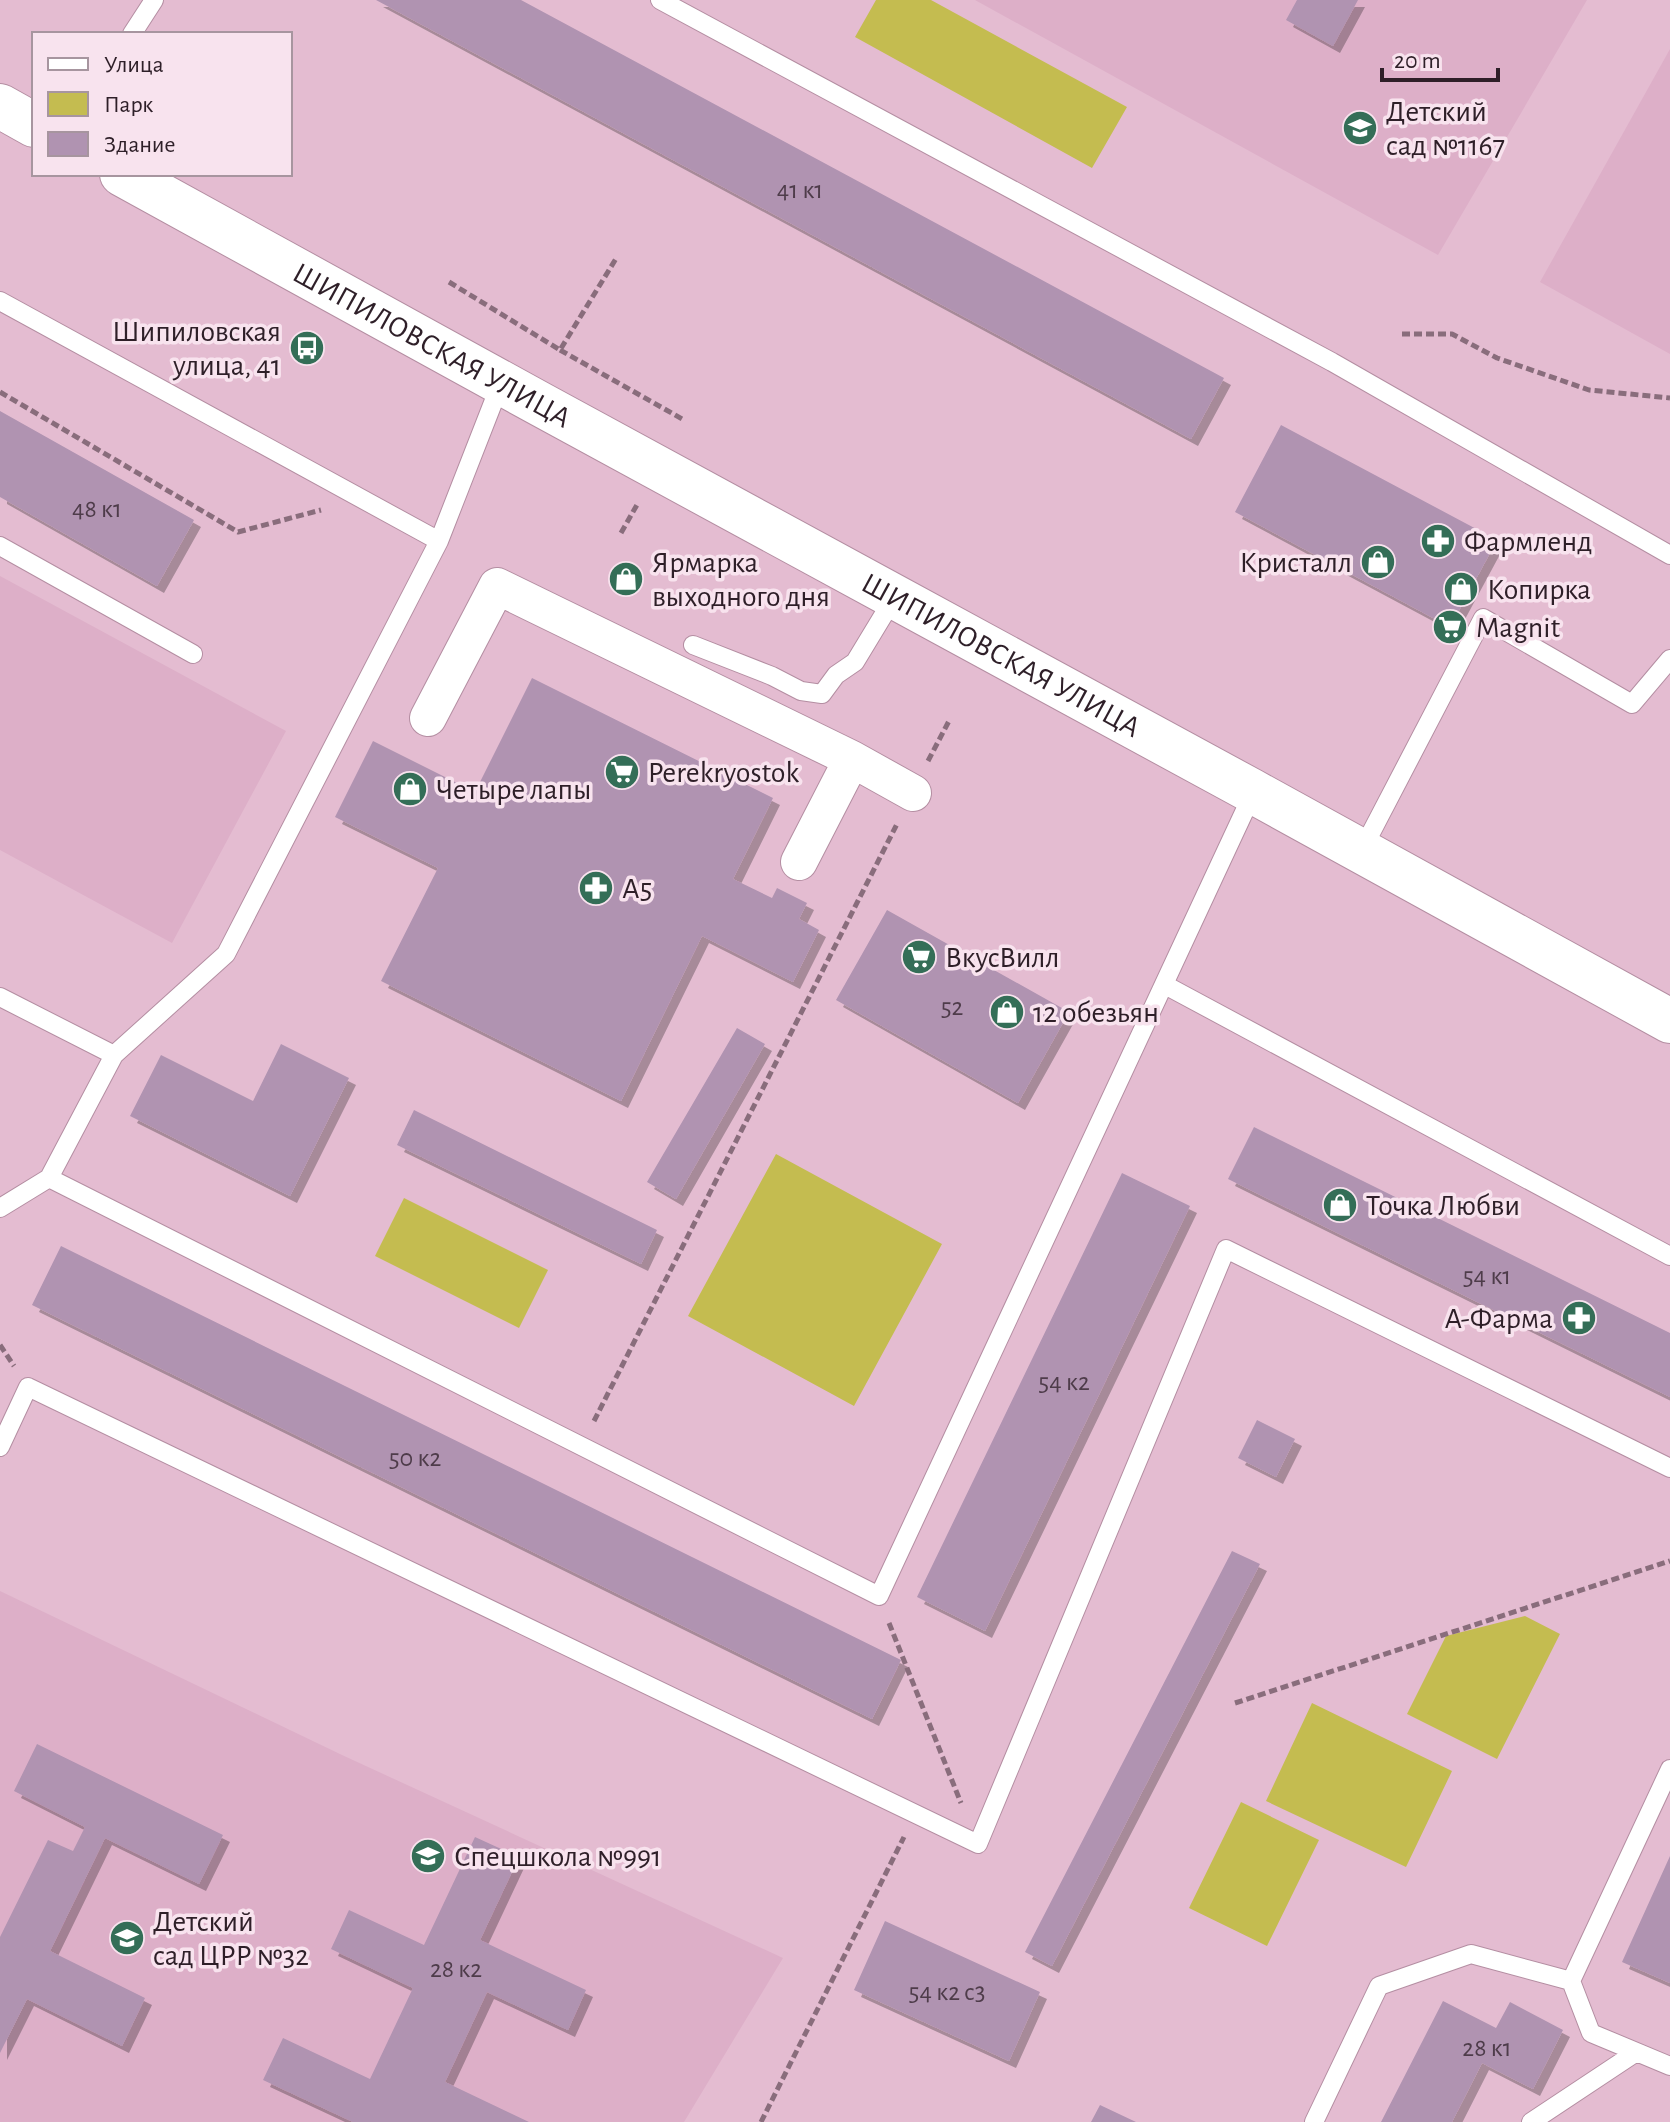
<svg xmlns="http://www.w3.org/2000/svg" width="1670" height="2122" font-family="'Alegreya Sans',sans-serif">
<defs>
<filter id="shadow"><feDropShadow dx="7" dy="7" stdDeviation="0" flood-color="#0004"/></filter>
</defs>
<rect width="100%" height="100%" fill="#e4bcd1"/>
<path fill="#ddafc8" d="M975 0H1587L1438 255Z
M1670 49V354L1540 282Z
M0 576 286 731 172 943 0 850Z
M0 1591 342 1755 783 1958 684 2122H0Z"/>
<path fill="#c4bc50" d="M876 0H931L1127 107 1092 168 855 37Z
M776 1154 942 1244 854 1406 688 1316Z
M404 1198 548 1270 519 1328 375 1256Z
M1525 1616 1560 1634 1497 1759 1407 1714 1446 1636Z
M1312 1703 1452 1771 1406 1867 1266 1801Z
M1241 1802 1319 1840 1267 1946 1189 1908Z"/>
<path fill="#b093b1" filter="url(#shadow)" d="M376 0H521L1224 378 1191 439Z
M1297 0H1358L1333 46 1286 20Z
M0 411 194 520 157 586 0 497Z
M1281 425 1497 540 1450 627 1235 512Z
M532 678 773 798 733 879 772 898 777 888 807 903 799 919 819 930 793 982 702 936 621 1101 381 981 438 868 335 817 373 741 475 792Z
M887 910 1069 1012 1018 1103 836 1000Z
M737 1028 765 1044 676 1199 647 1182Z
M281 1044 349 1078 290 1196 130 1116 161 1055 253 1101Z
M414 1110 657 1230 641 1264 397 1145Z
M1254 1127 1670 1333V1397L1228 1179Z
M1122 1173 1190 1206 985 1631 917 1597Z
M61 1246 901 1660 872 1719 32 1305Z
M1257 1420 1295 1439 1276 1477 1238 1458Z
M1232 1551 1260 1564 1052 1966 1025 1952Z
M37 1744 223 1835 199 1884 105 1838 50 1951 145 1998 122 2046 27 1999 0 2053V1937L48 1840 73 1851 85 1827 14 1791Z
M475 1837 519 1857 480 1940 586 1990 568 2030 487 1992 445 2082 529 2122H353L263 2080 283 2038 370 2079 413 1988 331 1949 349 1910 424 1945Z
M1670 1856V1983L1622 1962Z
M885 1921 1040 1992 1009 2061 854 1990Z
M1443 2001 1496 2028 1510 2002 1563 2030 1533 2089 1482 2063 1452 2122H1381Z
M1100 2105 1136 2122H1091Z"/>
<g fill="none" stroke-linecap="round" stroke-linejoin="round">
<g stroke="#b48ea2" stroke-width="20">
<path id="lane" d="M660 0 1332 362 1670 555
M132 34 154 0
M0 301 439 541
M0 546 193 654
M693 645 772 676 801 691 822 694 836 675 855 662 895 596
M1362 850 1483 618 1632 704 1670 659
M1165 985 1670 1256
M0 997 114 1055
M49 1178 879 1596 1253 793
M0 1208 49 1178 114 1055 226 954 439 541 500 385
M0 1447 28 1387 978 1844 1226 1249 1670 1468
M1670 1769 1571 1981 1591 2033 1670 2066
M1314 2122 1379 1986 1471 1954 1571 1981
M1531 2122 1635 2053"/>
</g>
<g stroke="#b48ea2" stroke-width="38">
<path id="street" d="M428 718 497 586 852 759 799 862
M852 759 913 793"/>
</g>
<g stroke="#b48ea2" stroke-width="46">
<g id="secondary">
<path d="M0 106 34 125"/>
<path id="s1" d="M122 174C636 460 1156 735 1670 1021"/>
</g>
</g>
<path stroke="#896d7c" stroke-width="5" stroke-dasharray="8 4" stroke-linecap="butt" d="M449 282 560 350 617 257
M1402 334H1452L1497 358 1589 390 1670 398
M560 350 684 420
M0 392 238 532 321 510
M621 533 638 503
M928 761 950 719
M0 1345 14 1366
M594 1421 897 824
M889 1623 961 1803
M1235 1703 1670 1561
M761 2122 904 1837"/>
<use href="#lane" stroke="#fff" stroke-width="18"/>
<use href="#street" stroke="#fff" stroke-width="36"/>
<use href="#secondary" stroke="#fff" stroke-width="44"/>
</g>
<defs>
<g id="school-disc" transform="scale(1.8)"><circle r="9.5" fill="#346e57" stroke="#f8e3ee"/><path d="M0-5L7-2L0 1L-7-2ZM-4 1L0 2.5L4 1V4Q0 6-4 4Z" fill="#fff"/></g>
<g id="bus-disc" transform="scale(1.8)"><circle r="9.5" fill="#346e57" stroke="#f8e3ee"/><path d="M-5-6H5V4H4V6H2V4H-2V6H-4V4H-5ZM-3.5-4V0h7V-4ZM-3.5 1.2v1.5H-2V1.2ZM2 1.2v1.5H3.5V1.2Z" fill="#fff"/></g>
<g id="pharmacy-disc" transform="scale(1.8)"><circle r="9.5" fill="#346e57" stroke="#f8e3ee"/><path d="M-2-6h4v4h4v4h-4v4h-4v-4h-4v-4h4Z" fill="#fff"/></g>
<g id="shop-disc" transform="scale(1.8)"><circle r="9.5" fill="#346e57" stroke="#f8e3ee"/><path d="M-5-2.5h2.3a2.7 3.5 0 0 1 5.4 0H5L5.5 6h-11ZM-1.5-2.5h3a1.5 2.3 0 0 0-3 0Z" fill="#fff"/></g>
<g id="supermarket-disc" transform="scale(1.8)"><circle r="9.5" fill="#346e57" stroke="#f8e3ee"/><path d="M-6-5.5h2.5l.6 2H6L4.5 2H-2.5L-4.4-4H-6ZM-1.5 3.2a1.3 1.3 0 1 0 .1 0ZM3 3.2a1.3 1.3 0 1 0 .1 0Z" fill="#fff"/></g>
</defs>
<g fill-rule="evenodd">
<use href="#school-disc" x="1360" y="128"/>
<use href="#bus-disc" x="307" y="348"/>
<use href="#pharmacy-disc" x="1438" y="541"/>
<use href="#shop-disc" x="1378" y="562"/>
<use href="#shop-disc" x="626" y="579"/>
<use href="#shop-disc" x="1461" y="589"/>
<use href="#supermarket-disc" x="1450" y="627"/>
<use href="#supermarket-disc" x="622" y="772"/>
<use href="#shop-disc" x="410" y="789"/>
<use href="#pharmacy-disc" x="596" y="888"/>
<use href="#supermarket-disc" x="919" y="957"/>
<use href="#shop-disc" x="1007" y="1012"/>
<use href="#shop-disc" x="1340" y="1205"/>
<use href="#pharmacy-disc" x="1579" y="1318"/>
<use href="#school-disc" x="428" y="1856"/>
<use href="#school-disc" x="127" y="1938"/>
</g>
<g text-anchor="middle" stroke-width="7" stroke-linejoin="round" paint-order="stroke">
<g font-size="26" fill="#4e3c4a">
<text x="800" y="198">41 к1</text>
<text x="97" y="517">48 к1</text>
<text x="952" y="1015">52</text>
<text x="1487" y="1284">54 к1</text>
<text x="1064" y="1390">54 к2</text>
<text x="415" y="1466">50 к2</text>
<text x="456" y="1977">28 к2</text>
<text x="947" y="2000">54 к2 с3</text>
<text x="1487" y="2056">28 к1</text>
</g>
<g font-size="30" fill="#2e1f28" stroke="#f8e3ee" text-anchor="start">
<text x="1386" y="121">Детский<tspan x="1386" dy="34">сад №1167</tspan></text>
<text x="281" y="341" text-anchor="end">Шипиловская<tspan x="281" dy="34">улица, 41</tspan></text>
<text x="1464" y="551">Фармленд</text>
<text x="652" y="572">Ярмарка<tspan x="652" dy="34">выходного дня</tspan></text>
<text x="1352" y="572" text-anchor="end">Кристалл</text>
<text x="1487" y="599">Копирка</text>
<text x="1476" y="637">Magnit</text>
<text x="648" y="782">Perekryostok</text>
<text x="436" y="799">Четыре лапы</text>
<text x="622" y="898">А5</text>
<text x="945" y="967">ВкусВилл</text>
<text x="1033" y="1022">12 обезьян</text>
<text x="1366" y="1215">Точка Любви</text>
<text x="1553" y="1328" text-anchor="end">А-Фарма</text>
<text x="454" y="1866">Спецшкола №991</text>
<text x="153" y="1931">Детский<tspan x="153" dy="34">сад ЦРР №32</tspan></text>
</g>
<g font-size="30" fill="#2e1f28" stroke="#f8e3ee">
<text dy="10" stroke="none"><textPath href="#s1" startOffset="354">ШИПИЛОВСКАЯ УЛИЦА</textPath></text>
<text dy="10" stroke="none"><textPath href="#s1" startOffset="1002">ШИПИЛОВСКАЯ УЛИЦА</textPath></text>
</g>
</g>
<rect x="32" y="32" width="260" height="144" fill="#f8e3ee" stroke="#a7959f" stroke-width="2"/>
<rect x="48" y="58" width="40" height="12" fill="#ffffff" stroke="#a7959f" stroke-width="2"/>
<text x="104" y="72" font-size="24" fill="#2e1f28">Улица</text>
<rect x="48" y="92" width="40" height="24" fill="#c4bc50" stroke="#a7959f" stroke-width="2"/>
<text x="104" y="112" font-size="24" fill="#2e1f28">Парк</text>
<rect x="48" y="132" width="40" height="24" fill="#b093b1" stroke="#a7959f" stroke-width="2"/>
<text x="104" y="152" font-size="24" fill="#2e1f28">Здание</text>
<path d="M1382 68v12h116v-12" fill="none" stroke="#2e1f28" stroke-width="4"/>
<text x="1394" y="68" font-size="24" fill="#2e1f28" stroke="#f8e3ee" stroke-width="6" paint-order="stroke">20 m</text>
</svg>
